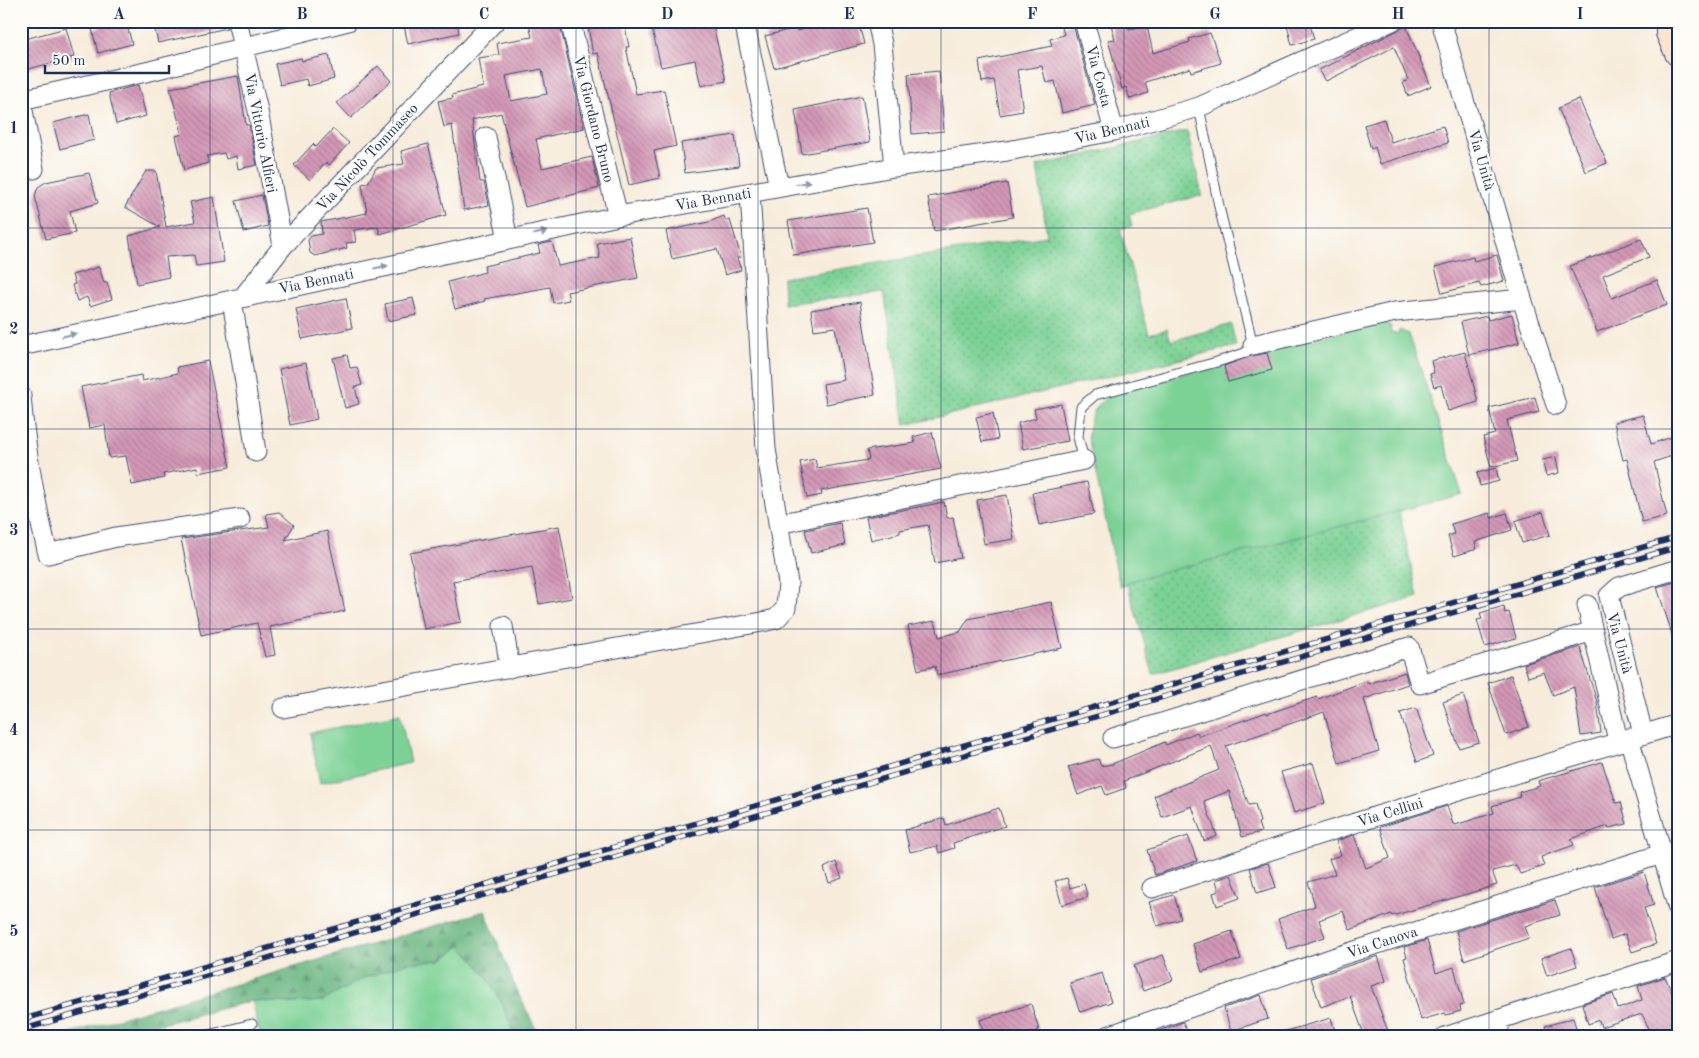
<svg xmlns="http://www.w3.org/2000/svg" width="1699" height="1058" font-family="'Old Standard TT',serif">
<defs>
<pattern id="forest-firs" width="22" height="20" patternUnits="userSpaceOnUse" patternTransform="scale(1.25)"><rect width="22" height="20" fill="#65b37e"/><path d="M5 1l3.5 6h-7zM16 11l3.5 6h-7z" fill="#52926a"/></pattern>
<pattern id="park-dots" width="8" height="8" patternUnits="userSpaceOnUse" patternTransform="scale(1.25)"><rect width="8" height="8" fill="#7cd195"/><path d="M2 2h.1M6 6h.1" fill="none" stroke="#65aa7d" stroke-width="1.8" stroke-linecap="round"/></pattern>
<pattern id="building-back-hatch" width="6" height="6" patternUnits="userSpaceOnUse" patternTransform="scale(1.25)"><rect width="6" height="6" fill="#d498b6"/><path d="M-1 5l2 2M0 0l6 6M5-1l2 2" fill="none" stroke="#ab7c97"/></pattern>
</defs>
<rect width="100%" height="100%" fill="#fdfcf7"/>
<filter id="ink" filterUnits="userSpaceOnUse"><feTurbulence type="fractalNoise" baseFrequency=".02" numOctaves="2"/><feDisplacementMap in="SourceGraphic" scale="10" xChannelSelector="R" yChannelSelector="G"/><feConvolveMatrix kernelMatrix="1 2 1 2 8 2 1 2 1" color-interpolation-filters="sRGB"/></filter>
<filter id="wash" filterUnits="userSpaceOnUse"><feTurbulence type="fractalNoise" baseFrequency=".0096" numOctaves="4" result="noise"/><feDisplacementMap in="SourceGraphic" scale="20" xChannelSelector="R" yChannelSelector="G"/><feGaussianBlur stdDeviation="1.12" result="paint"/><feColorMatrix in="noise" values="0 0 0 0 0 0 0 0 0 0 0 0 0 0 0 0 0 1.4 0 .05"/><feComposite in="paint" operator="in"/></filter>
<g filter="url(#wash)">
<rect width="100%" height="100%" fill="#f7ecdb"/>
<path fill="#7cd195" stroke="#4c807a" d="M1382 321 1391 326 1390 331 1398 334 1399 330 1409 334 1462 494 1120 587 1088 437C1089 414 1096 403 1116 392Z
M400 714 410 763 320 783 310 733Z
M460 946 485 971 502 1001 515 1037H261L252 1001 292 1003 323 1001 361 979 406 963 442 960Z"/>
<path fill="url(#forest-firs)" stroke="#40716e" d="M485 911 517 991 540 1037H515C500 997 491 976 460 946L442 960 406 963 361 979 323 1001 292 1003 252 1001 110 1037H56Z"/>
<path fill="url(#park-dots)" stroke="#4c807a" d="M1187 131 1202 195 1129 214 1132 226 1120 229 1149 334 1167 329 1171 341 1231 324 1236 346 905 425 884 292 784 304 783 278 1047 236 1037 166Z
M1399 511 1418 597 1153 674 1127 582Z"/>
<g id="blocks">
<path fill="url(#building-back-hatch)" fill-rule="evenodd" d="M99 21H126L132 44 98 53 92 29 101 27Z
M153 21H226L227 28 158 43Z
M403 21H457L459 33 408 44Z
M528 21H559L584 128 536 139 542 168 592 157 599 188 525 207 501 113 472 120 480 182H484L489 205 464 210 452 125 444 127 438 101 453 98 452 95 483 87 478 58 499 55 497 43 532 37ZM542 69 547 94 511 101 506 76Z
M587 21H624L629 47H626L636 94 664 90 676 146 654 151 660 178 629 185 598 53 593 54Z
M689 21H712L726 81 701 86 695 60 661 67 652 29Z
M824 21H858L864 44 774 68 765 36 796 28 797 31 825 23Z
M1110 21H1127L1129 29 1147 26 1153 53 1190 42 1189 39 1210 33 1221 63 1191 72 1190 68 1145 82 1148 93 1130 99 1126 87 1122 89 1108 40 1115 39Z
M1286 21H1309L1314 39 1292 45Z
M1073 24 1095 105 1062 113 1055 81 1046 83 1042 66 1017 70 1023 111 1000 115 994 80 982 82 979 61 1052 46 1050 39 1064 35 1062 27Z
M1406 26 1431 86 1408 96 1403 83 1408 80 1394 47 1326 81 1319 70Z
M66 28 74 57 21 71V40Z
M329 55 334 79 308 86 306 79 280 85 275 64 301 58 302 61Z
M378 66 391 81 351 118 337 103Z
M939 71 944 131 912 134 908 74Z
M238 76 246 125H249L257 165 238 169 236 156 226 159 224 153 207 156 208 163 184 170 176 136 182 134 170 88Z
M138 85 146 116 116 124 109 93Z
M862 96 870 142 802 154 795 110Z
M1579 99 1607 163 1586 172 1558 108Z
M89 114 94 140 60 149 53 123Z
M1384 119 1391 142 1443 126 1448 143 1380 164 1375 147 1371 149 1364 125Z
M333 129 349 143 329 165 326 162 310 180 294 165 313 144 316 147Z
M735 135 739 166 685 173 681 143Z
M428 144 446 215 380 234 378 227 354 230 356 242 346 243 347 248 315 256 310 253 308 240 311 236 322 234 321 222 367 213 362 184 368 183 376 168 404 164 401 151Z
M146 171H156L166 227 195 222 190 202 214 197 224 262 196 266 194 255 166 257 169 277 137 284 129 236 160 227 125 207Z
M89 173 98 203 70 211 75 233 46 239 35 196 38 187 46 182Z
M1007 183 1013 217 934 231 928 197Z
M262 195 268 226 244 232 236 201Z
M867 208 873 242 794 255 788 221Z
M724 216 726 221 730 220 741 257 737 258 741 270 725 275 717 249 672 259 666 231 709 222Z
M630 237 638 278 567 292 569 300 553 303 550 287 484 299 485 301 455 309 448 282 485 272 484 266 540 253 538 245 552 242 558 266 600 258 597 243Z
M1641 239 1649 257 1603 275 1612 298 1657 280 1667 305 1597 332 1570 266Z
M1497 255 1504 281 1481 287 1479 283 1442 293 1435 267 1473 257 1474 261Z
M99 267 104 283 107 282 112 299 90 306 87 297 77 301 72 285 75 284 72 275Z
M346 298 352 328 302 339 296 309Z
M413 298 417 315 388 321 385 304Z
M860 302 875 395 826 404 823 384 844 380 835 327 814 330 811 310Z
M1512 314 1519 343 1469 355 1461 322 1487 316 1488 320Z
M1465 352 1478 402 1448 411 1441 385 1434 387 1430 374 1434 373 1431 361Z
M1267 353 1272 370 1228 382 1224 366 1251 356Z
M347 355 350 368 357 367 362 385 355 387 359 404 345 408 333 358Z
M208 361 230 467 198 473 197 467 163 474 164 478 132 485 126 456 109 458 105 425 89 428 81 387 141 375 142 381 178 373 177 367Z
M306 363 317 419 290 425 279 369Z
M1535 397 1539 412 1507 420 1517 461 1491 467 1483 437 1495 434 1489 408Z
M1061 404 1068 441 1023 449 1018 423 1036 418 1034 409Z
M993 413 998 439 982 442 976 417Z
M1643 415 1651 444 1678 435V454L1654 462 1667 516 1642 522 1627 459 1623 460 1614 422Z
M932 432 941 469 821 491 822 495 807 498 800 462 815 459 817 468 869 460 867 450 915 443 913 437Z
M1556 457 1559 473 1546 476 1542 460Z
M1496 468 1499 481 1480 486 1477 473Z
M1087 482 1094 514 1039 525 1032 493Z
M1007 495 1014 539 984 544 977 500Z
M944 502 947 518 953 517 961 558 935 563 928 525 900 530V533L871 540 866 517Z
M279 512 294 525 285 540 327 531 345 611 270 627 275 655 265 657 257 623 201 635 181 539 269 527 266 514Z
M1543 512 1550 535 1522 543 1515 521Z
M1490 513 1491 518 1507 513 1512 530 1475 542 1477 549 1454 556 1448 536 1454 534 1451 524Z
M840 523 845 545 811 553 805 530Z
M559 526 572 598 539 604 532 567 453 581 461 622 424 629 410 553Z
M1678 581V643H1675L1657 587Z
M1051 602 1062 648 937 675 935 666 918 670 908 626 935 621 939 637 960 632 968 619Z
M1504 606 1505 613 1509 612 1516 638 1485 647 1477 620 1482 619 1480 613Z
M1580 647 1597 702 1601 733 1581 736 1574 687 1553 695 1544 672 1528 677 1524 664Z
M1405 672 1408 684 1364 699 1379 751 1339 763 1324 712 1226 746 1249 805 1255 804 1260 822 1258 823 1261 832 1242 837 1229 791 1204 801 1217 836 1204 841 1192 806 1162 817 1154 796 1219 770 1211 746 1124 781 1126 788 1106 795 1102 786 1078 795 1068 767 1098 759 1101 766 1112 764 1165 742 1166 745 1197 732 1199 736 1267 712V714L1317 697 1318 699 1366 681 1368 684Z
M1511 675 1529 727 1506 735 1488 683Z
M1463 695 1479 742 1459 748 1443 702Z
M1416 708 1433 756 1417 762 1400 713Z
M1602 762 1616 803 1621 802 1627 824 1609 828 1608 826 1571 839 1574 845 1541 857 1544 866 1520 874 1516 865 1492 871 1497 885 1477 891 1392 916 1391 914 1350 930 1343 911 1319 920 1325 937 1288 949 1278 919 1315 906 1308 882 1335 874 1329 859 1341 855 1336 841 1354 835 1366 868 1390 858 1380 827 1447 806 1453 824 1455 825 1494 813 1492 806 1520 797 1519 792 1540 786 1538 781Z
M1313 763 1325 803 1294 813 1281 772Z
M999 808 1005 826 953 843 954 848 939 853 937 846 910 852 905 830 944 818 946 825Z
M1188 836 1197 861 1155 875 1147 850Z
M836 862 842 878 829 883 824 868Z
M1268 863 1276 887 1257 893 1250 868Z
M1644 872 1654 905 1644 908 1656 944 1632 952 1625 934 1611 939 1595 887Z
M1231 875 1240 898 1217 906 1213 893 1219 891 1216 880Z
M1067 878 1070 888 1084 884 1088 897 1062 905 1055 881Z
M1174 895 1181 919 1157 926 1149 902Z
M1555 900 1560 915 1525 926 1529 938 1464 960 1456 931Z
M1232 931 1241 959 1202 972 1193 944Z
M1427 940 1436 973 1454 967 1464 1005 1460 1006 1461 1011 1446 1015 1445 1013 1421 1020 1404 958 1407 957 1404 947Z
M1571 948 1577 966 1547 976 1541 958Z
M1163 955 1173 980 1143 991 1134 966Z
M1378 956 1386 981 1371 986 1389 1034 1382 1037H1365L1350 996 1321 1007 1311 978Z
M1102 973 1111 1002 1080 1012 1070 983Z
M1665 977 1678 1006V1037H1653L1642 1014 1601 1027 1599 1020 1588 1024 1582 1004 1613 994 1618 1009 1642 1000 1638 986Z
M1261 995 1268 1019 1231 1031 1224 1008Z
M1031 1004 1039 1030 1018 1037H985L980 1020Z
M1331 1018 1337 1037H1279V1033Z
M1573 1018 1579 1037H1548L1545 1026Z
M1183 1022 1189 1037H1149L1148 1035Z"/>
</g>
</g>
<g filter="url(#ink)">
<use href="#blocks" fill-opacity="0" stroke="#3c4b71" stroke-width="1"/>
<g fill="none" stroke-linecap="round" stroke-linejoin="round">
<g stroke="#3c4b71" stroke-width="11">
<path id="service" d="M1084 460 1078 437 1081 407 1095 395 1217 362 1245 353 1253 345 1220 211 1199 107
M200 1037 252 1024"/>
</g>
<g stroke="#3c4b71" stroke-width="21">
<path id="minor" d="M237 21 258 111 283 246
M570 21 618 216
M744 21 779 187
M877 21 882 44 894 167
M1084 21 1114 131
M1441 21 1522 299 1556 405
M21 100 150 71 348 21
M21 100 34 169
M486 137 508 239
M243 297 283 246 495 21
M232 300 256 452
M1253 345 1395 312 1522 299
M21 346 618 216 894 167 1007 151 1114 131 1199 107 1392 21
M21 396C25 450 35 502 48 554L116 537 240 519
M778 524 1084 460
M1587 605 1618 741
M503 626 510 668
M283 708 762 622 776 619 786 608 788 583 766 449 750 193
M1643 734 1609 596 1619 587 1678 569
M1113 738 1409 647 1420 684 1593 631
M1629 738 1678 909
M1152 888 1377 816 1678 724
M1105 1037 1336 957 1662 854
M1445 1037 1678 961
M1498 1037 1500 1019"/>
</g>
<g stroke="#3c4b71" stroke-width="28">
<path id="secondary" d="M1669 21V33L1678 53"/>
</g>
<use href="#service" stroke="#fff" stroke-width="9"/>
<use href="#minor" stroke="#fff" stroke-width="19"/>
<use href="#secondary" stroke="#fde4d1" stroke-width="26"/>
<g stroke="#1b2f5e" stroke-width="5.5">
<path id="rail" d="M21 1020 1678 537
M21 1030 1678 547"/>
</g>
<use href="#rail" stroke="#fdfcf7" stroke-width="4" stroke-dasharray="11" stroke-linecap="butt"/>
</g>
<defs><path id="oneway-solid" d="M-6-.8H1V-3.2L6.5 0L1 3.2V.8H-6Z" transform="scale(1.25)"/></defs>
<g fill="#8d97ae">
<use href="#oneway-solid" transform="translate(803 183) rotate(-10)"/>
<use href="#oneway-solid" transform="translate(540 233) rotate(-12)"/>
<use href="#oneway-solid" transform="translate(381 267) rotate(-12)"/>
<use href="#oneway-solid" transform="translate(69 335) rotate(-13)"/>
</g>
</g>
<path fill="none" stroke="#1b2f5e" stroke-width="1" stroke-opacity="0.55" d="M210 21V1037M393 21V1037M576 21V1037M758 21V1037M941 21V1037M1124 21V1037M1306 21V1037M1489 21V1037M21 228H1678M21 429H1678M21 629H1678M21 830H1678"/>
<g text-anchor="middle" stroke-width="5" stroke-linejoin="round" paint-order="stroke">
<g font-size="15" fill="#1b2f5e" stroke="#fdfcf7">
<text transform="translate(1099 76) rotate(75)" y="5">Via Costa</text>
<text transform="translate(594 119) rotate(76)" y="5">Via Giordano Bruno</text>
<text transform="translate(1112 130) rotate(-13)" y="5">Via Bennati</text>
<text transform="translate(261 133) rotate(79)" y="5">Via Vittorio Alfieri</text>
<text transform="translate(367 157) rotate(-47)" y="5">Via Nicolò Tommaseo</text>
<text transform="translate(1482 160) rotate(74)" y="5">Via Unità</text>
<text transform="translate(713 199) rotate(-10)" y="5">Via Bennati</text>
<text transform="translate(316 281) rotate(-12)" y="5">Via Bennati</text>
<text transform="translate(1620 643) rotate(75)" y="5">Via Unità</text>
<text transform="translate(1390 812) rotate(-17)" y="5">Via Cellini</text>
<text transform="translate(1382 942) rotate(-18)" y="5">Via Canova</text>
</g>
</g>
<rect width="1699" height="1058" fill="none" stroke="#fdfcf7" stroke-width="55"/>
<path d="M45 65v8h124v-8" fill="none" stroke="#1b2f5e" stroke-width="2.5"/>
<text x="52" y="65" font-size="15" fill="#1b2f5e" stroke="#fdfcf7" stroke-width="4" paint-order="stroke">50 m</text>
<rect x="28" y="28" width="1644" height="1002" fill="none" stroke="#1b2f5e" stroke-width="2"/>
<g font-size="16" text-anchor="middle" font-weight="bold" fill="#1b2f5e">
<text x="119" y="19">A</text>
<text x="302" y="19">B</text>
<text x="484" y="19">C</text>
<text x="667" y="19">D</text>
<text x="849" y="19">E</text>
<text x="1032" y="19">F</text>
<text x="1215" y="19">G</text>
<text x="1398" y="19">H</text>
<text x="1580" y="19">I</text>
<text x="14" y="133">1</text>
<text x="14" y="334">2</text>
<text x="14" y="535">3</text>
<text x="14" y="735">4</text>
<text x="14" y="936">5</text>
</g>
</svg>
